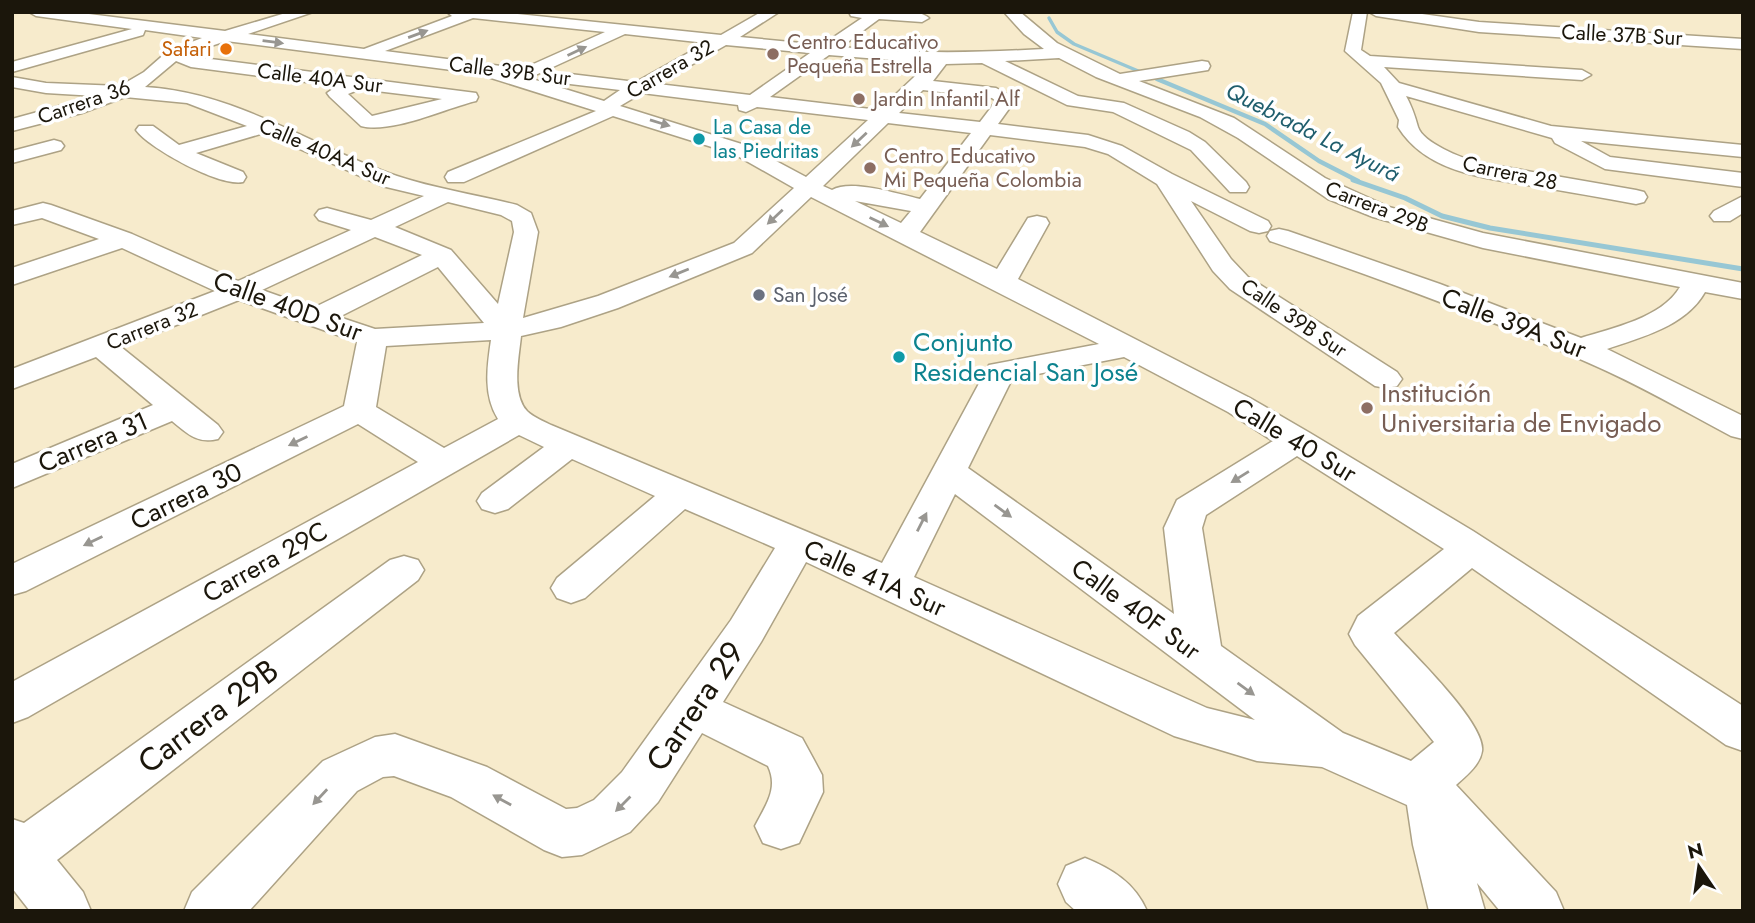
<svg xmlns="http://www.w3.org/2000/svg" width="1755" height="923" font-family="Jost,sans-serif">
<rect width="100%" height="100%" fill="#f7ebcc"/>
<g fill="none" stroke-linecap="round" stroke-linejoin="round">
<path stroke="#97c7d4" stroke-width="3.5" d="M1049 18 1057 32 1074 44 1162 81"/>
<path stroke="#97c7d4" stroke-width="4.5" d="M1157 79 1265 124 1319 161 1358 181"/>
<path stroke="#97c7d4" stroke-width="5" d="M1353 180 1405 198 1442 216 1490 228 1743 269"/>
<g stroke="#ada285" stroke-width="3">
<path id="minor" d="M29 12H73L225 31 289 12H313L248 34 364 49 452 16 447 12H499L721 35 761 12H779L740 37 822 45 862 18 851 16 849 12C867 12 917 7 929 18L922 22 879 19 841 47C910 54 975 53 1044 49L1024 34 1004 12H1020L1057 43 1120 74 1202 61 1208 62 1210 66 1208 70 1139 81 1234 118 1325 178 1389 207 1483 233 1743 283V299L1705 292C1686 326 1642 337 1607 349L1743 416V439L1731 436C1684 411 1638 384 1589 363 1485 317 1378 278 1270 241L1267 236 1270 231 1279 229 1288 231 1440 284 1581 338C1612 328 1662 318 1680 287L1483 248 1373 217 1328 199 1238 138 1200 117 1096 77 1059 58 1005 61 1078 96 1124 103 1189 132 1205 142 1246 182 1249 187 1246 192H1230L1191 150 1113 112 1067 105 982 63 946 64 933 81 996 88 1016 99 998 124 1088 135 1122 146 1172 174 1268 221 1271 226 1268 231 1259 233 1250 231 1191 201 1231 259 1248 277 1397 372 1402 379 1397 386 1386 388 1375 386 1230 289 1213 271 1157 184 1108 154 1085 147 990 135 920 232 997 269 1028 218 1037 216 1046 218 1049 223 1018 279 1250 398 1310 433 1473 531 1743 706V751L1726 745 1472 568 1394 633C1413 654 1486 724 1482 751 1480 765 1466 776 1456 785L1556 892 1564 911H1500L1477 883 1485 911H1429L1413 845 1407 805 1322 767 1257 761 1174 736 806 562 761 642 723 702 802 738 814 760 822 775 823 792 799 843 781 849 763 843 755 826C765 806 779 789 768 766L702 733 658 802 630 832 582 855 562 857 544 850 451 797 394 776 383 777 357 791 249 911H184L192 892 323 761 375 737 395 734 487 767 566 809 577 808 594 800 622 772 731 620 775 548 685 509 585 598 571 603 557 598 551 588 557 578 655 496 572 459 508 509 495 513 482 509 477 501 482 493 544 447 519 435 28 717 12 723V682L418 462 358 424 26 591 12 595V564L344 406 357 342 239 300 121 347 218 425 223 432 218 439C197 444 188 434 172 421L12 488V464L153 405 96 357 12 389V369L215 291 122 248 12 285V268L99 239 42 218 12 225V211L43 203 51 205 132 234 238 281 351 230 319 220 315 215 319 210 327 208 371 220 424 196 382 186 264 133 196 153 243 172 246 177 243 182C220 187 150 149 136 130L139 126H153L179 145 247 126 187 103 125 97 82 113 12 131V119L96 96 46 93 12 87V77L46 83 120 86 144 72 168 51 202 38 145 30 143 35 12 72V62L132 29 36 16ZM473 18 605 32 520 70 518 75 501 66 385 51ZM625 34 706 43 636 82 570 74 561 79 570 84 620 90 604 101 529 78ZM226 41 475 73 596 111 448 172 445 177 448 182H464L613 116 734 154 794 188 734 243 598 296 523 318 538 232 531 213 517 205C478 195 436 189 397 176 313 147 236 92 145 87L176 61 191 67 337 86 327 93 330 97 361 126C392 134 446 108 476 101L478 97 476 93 195 57 187 54ZM726 45 810 53 750 95 658 84ZM829 55 929 63 879 110 770 97ZM360 89 442 99 372 116 348 94ZM923 90 992 98 996 101 980 122 899 113ZM642 93 738 105 739 110 746 112 757 107 868 120 806 177 748 146 620 106ZM888 123 971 133 920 199C898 194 851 179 832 190L823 186ZM811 197 1099 344 989 365 882 563 551 425C543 421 533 417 527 411 511 394 519 356 521 336L561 327 618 308 752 253ZM855 201 911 211 901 223ZM448 202 501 215 512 221 514 232 498 304 451 250 395 227ZM375 237 422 255 313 308 262 290ZM438 267 484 323 375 329 339 317ZM491 340C487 367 483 395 498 419L444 448 376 407 386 346ZM1124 357 1228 412 1273 441 1177 500 1164 528 1174 614 968 468 1012 379ZM1297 456 1444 549 1358 616 1349 634 1355 645 1434 742 1411 761 1343 733 1221 646 1202 528 1206 515ZM955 494 1255 720 1207 708 914 577Z
M1353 12H1367L1361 50 1370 56 1582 70 1591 75 1582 80 1384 67 1399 83 1551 126 1743 145V157L1581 141 1610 157 1743 173V187L1605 169 1555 143 1552 138 1406 96C1412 107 1415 116 1418 127 1423 143 1462 158 1476 162L1636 190 1644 192 1647 197 1644 202 1636 204C1604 198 1571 192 1539 187 1489 178 1428 175 1398 127L1399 120 1381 83 1345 51Z
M1369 12H1408L1479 22 1743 39V49L1479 32 1376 16Z
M54 140 61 142 64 146 61 150 12 163V151Z
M1743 196V213L1730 221H1714L1710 216 1714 211Z
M404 556 418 560 424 570 418 580 57 860 83 892 91 911H30L12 888V819L24 823 390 560Z
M1085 858C1112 869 1135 883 1147 911H1076L1066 902 1058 884 1066 866Z"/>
</g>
<use href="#minor" fill="#fff" fill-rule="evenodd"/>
</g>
<defs><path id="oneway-solid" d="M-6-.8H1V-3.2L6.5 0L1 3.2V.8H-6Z" transform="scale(1.75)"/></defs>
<g fill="#989691">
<use href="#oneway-solid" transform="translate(418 34) rotate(-20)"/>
<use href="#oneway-solid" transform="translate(273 42) rotate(7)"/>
<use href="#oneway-solid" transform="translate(577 51) rotate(-25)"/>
<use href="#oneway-solid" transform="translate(660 123) rotate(17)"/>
<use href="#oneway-solid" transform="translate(859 140) rotate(137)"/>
<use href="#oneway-solid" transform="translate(775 217) rotate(137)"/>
<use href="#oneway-solid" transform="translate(879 222) rotate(26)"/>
<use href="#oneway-solid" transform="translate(679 273) rotate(158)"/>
<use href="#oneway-solid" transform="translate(298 441) rotate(154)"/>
<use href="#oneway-solid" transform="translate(1240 477) rotate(148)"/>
<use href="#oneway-solid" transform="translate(1003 511) rotate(36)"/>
<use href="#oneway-solid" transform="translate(922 522) rotate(-63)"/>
<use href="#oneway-solid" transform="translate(93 541) rotate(154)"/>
<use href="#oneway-solid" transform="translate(1246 689) rotate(36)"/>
<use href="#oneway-solid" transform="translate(320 797) rotate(133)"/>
<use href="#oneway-solid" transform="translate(502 800) rotate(-151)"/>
<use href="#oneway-solid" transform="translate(623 804) rotate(135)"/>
</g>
<circle fill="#e8710a" stroke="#fff" stroke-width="2.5" cx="226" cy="49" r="7"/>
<g fill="#8d6e63" stroke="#fff" stroke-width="2.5">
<circle cx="773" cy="54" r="7"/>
<circle cx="859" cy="99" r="7"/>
<circle cx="870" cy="168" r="7"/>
<circle cx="1367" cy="408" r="7"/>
</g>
<g fill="#0f9aa8" stroke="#fff" stroke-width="2.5">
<circle cx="699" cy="139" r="7"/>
<circle cx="899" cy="357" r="7"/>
</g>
<circle fill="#6b7280" stroke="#fff" stroke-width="2.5" cx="759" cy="295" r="7"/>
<g text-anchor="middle" stroke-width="7" stroke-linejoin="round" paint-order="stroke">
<g font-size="21" fill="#1b160b" stroke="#fff">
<text transform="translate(1622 35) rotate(3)" y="7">Calle 37B Sur</text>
<text transform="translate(670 69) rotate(-30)" y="7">Carrera 32</text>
<text transform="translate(510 71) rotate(7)" y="7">Calle 39B Sur</text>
<text transform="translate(320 78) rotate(7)" y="7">Calle 40A Sur</text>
<text transform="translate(84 102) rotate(-19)" y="7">Carrera 36</text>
<text transform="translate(325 152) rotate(23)" y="7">Calle 40AA Sur</text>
<text transform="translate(1510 173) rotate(12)" y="7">Carrera 28</text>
<text transform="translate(1377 207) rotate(21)" y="7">Carrera 29B</text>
<text transform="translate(1294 318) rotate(34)" y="7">Calle 39B Sur</text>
<text transform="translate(152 326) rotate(-22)" y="7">Carrera 32</text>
</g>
<g font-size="21" fill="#785e54" stroke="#fff" text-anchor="start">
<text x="787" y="49">Centro Educativo<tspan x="787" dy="24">Pequeña Estrella</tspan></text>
<text x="873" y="106">Jardin Infantil Alf</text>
<text x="884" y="163">Centro Educativo<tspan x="884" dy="24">Mi Pequeña Colombia</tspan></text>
</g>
<g font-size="21" fill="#c56008" stroke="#fff" text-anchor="end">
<text x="212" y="56">Safari</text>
</g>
<g font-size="21" fill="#0d838f" stroke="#fff" text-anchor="start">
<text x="713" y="134">La Casa de<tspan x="713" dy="24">las Piedritas</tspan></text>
</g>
<g font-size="21" fill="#5b616d" stroke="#fff" text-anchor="start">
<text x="773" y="302">San José</text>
</g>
<g font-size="23" font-style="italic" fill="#1f5e6d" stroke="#fff">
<text transform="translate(1313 132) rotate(27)" y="8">Quebrada La Ayurá</text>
</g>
<g font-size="26" fill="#1b160b" stroke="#fff">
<text transform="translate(288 306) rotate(20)" y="9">Calle 40D Sur</text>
<text transform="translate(1514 323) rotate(21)" y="9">Calle 39A Sur</text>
<text transform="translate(1295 440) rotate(31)" y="9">Calle 40 Sur</text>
<text transform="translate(93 442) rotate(-23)" y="9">Carrera 31</text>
<text transform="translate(186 496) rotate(-26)" y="9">Carrera 30</text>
<text transform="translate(265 562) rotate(-29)" y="9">Carrera 29C</text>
<text transform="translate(875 578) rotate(24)" y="9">Calle 41A Sur</text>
<text transform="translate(1136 609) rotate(36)" y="9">Calle 40F Sur</text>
</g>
<g font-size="26" fill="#0d838f" stroke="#fff" text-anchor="start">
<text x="913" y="351">Conjunto<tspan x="913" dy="30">Residencial San José</tspan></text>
</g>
<g font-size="26" fill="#785e54" stroke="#fff" text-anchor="start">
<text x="1381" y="402">Institución<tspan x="1381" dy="30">Universitaria de Envigado</tspan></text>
</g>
<g font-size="32" fill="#1b160b" stroke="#fff">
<text transform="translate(695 706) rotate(-56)" y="11">Carrera 29</text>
<text transform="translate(208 716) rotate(-37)" y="11">Carrera 29B</text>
</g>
</g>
<rect width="1755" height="923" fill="none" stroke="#1b160b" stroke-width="28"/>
<g transform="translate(1699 867) rotate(347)" stroke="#ffffff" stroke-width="5" paint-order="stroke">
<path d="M0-5L12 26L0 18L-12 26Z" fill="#1b160b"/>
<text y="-10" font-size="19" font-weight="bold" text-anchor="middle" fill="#1b160b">N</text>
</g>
</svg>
